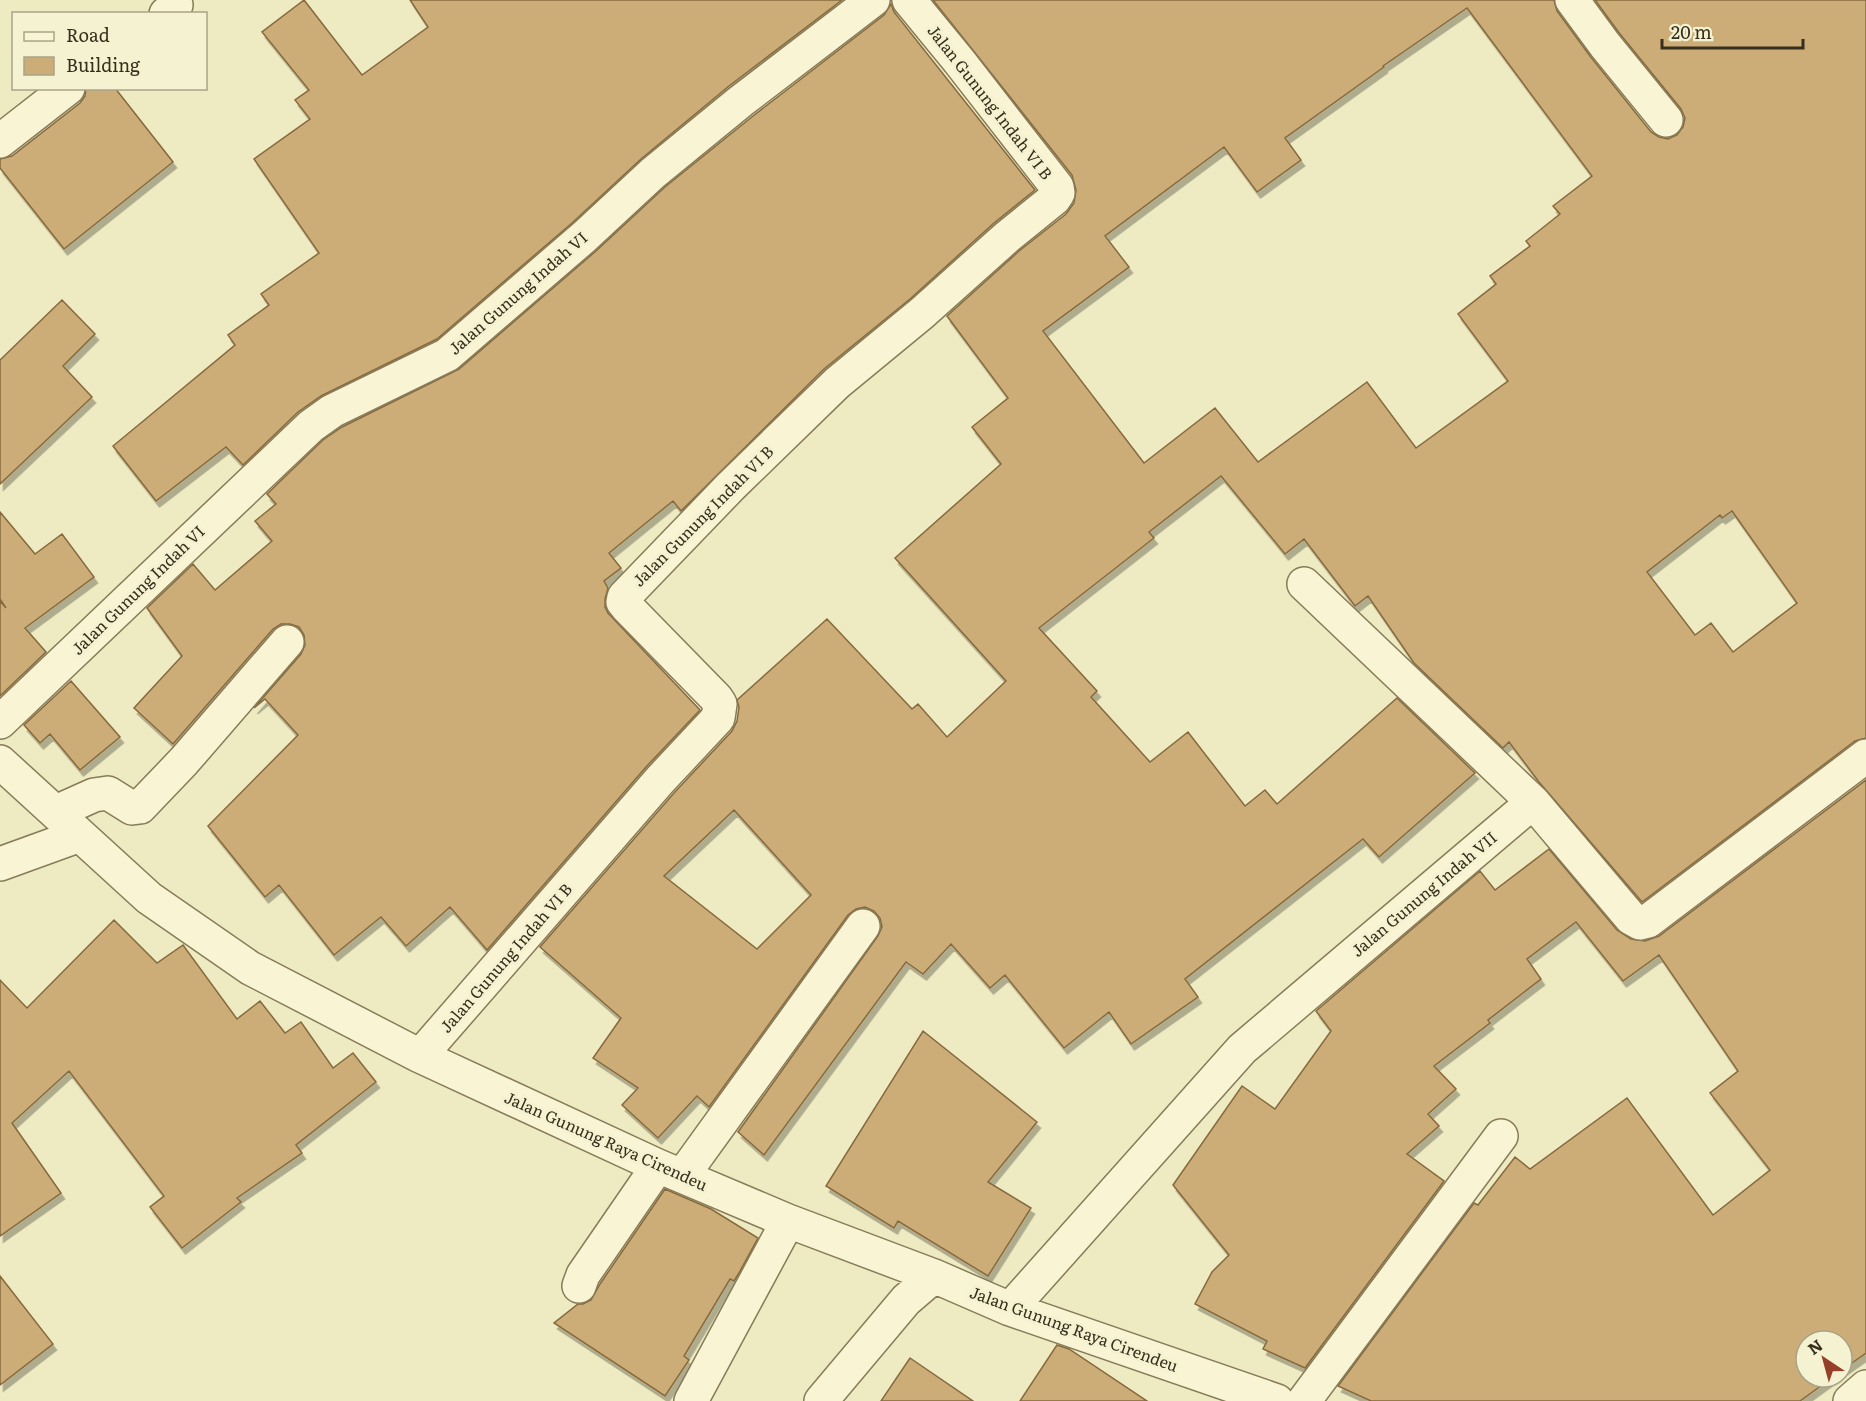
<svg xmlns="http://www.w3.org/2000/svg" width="1866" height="1401" font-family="Literata,serif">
<defs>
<filter id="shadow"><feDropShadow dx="3.5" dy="6" stdDeviation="0" flood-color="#0004"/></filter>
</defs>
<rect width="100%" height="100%" fill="#eeeac1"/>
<path fill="#ccac77" stroke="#866a3e" stroke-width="1.5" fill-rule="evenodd" filter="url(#shadow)" d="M304 0 362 75 428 27 410 0H842L729 86 641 159 572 223 437 339 321 396 298 412 243 465 226 447 156 501 113 446 235 345 228 335 269 305 261 294 319 253 254 159 310 119 295 100 309 90 262 32Z
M933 0H1554L1557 11 1590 56 1651 132 1659 137 1668 139 1677 135 1683 127 1685 118 1681 109 1620 34 1595 0H1866V738L1855 741 1642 902 1539 782 1509 742 1503 748 1414 663 1368 596 1355 606 1304 539 1285 554 1221 476 1149 532 1154 538 1039 628 1097 691 1091 697 1150 762 1188 732 1245 806 1265 790 1277 804 1397 698 1475 773 1379 857 1363 839 1185 979 1198 997 1131 1044 1109 1012 1064 1048 1005 975 990 988 951 944 923 974 906 962 764 1155 738 1132 878 936 882 927 880 918 874 911 865 907 856 909 848 915 709 1107 697 1096 658 1138 622 1105 638 1088 593 1058 621 1018 540 947 674 793 732 731 737 721 739 707 737 700 827 619 912 709 918 704 947 737 1006 681 895 558 1001 464 972 427 1008 398 947 316 1019 251 1066 214 1074 203 1076 190 1072 175ZM1467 8 1592 176 1553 206 1560 214 1526 241 1530 246 1490 276 1496 284 1458 314 1508 381 1416 448 1367 382 1258 462 1215 408 1144 463 1043 331 1129 267 1105 236 1224 147 1257 192 1301 160 1285 138 1384 67 1383 66ZM1732 511 1797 603 1733 652 1711 623 1695 635 1647 572 1720 515 1722 518ZM734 810 811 895 757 949 664 876Z
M891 4 894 12 1035 190 994 223 910 299 824 369 681 511 673 501 609 553 621 568 604 581 608 588 605 599V607L608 613 700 710 646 767 487 950 450 907 406 946 381 917 334 955 279 885 265 897 208 826 298 735 265 699 254 708 301 654 305 645 304 635 299 627 290 624H281L273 629 173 744 134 708 182 656 147 608 193 564 215 590 272 541 255 521 276 504 267 494 323 440 342 427 459 369 596 251 665 187 753 116 884 15Z
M86 88H115L173 162 64 249 0 168V159L12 156 80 103 85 96Z
M62 300 95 334 63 366 92 397 0 484V360Z
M0 512 35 554 62 534 94 577 25 628 46 652 0 696V601L6 608 0 599Z
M71 681 120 737 80 770 50 734 40 743 24 725Z
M1866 780V1353L1842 1370V1341H1806V1377H1833L1800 1401H1371L1338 1386 1474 1203 1478 1205 1515 1157 1530 1169 1627 1098 1713 1215 1770 1170 1710 1093 1738 1071 1659 955 1623 981 1576 922 1527 959 1541 979 1488 1020 1490 1023 1434 1066 1456 1089 1428 1114 1439 1126 1407 1154 1444 1181 1305 1368 1263 1349 1267 1341 1195 1304 1212 1272 1229 1255 1173 1185 1242 1086 1275 1109 1331 1031 1316 1011 1480 871 1495 890 1549 849 1617 930 1631 939 1645 941 1659 936Z
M114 920 157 963 183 945 237 1019 260 1001 285 1033 301 1022 333 1068 353 1053 376 1082 296 1145 302 1153 237 1198 241 1202 182 1248 150 1207 164 1196 69 1071 12 1123 61 1193 0 1236V980L27 1008Z
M923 1031 1037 1122 988 1182 1031 1208 988 1276 898 1221 894 1228 826 1186Z
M665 1189 711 1209 758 1238 739 1273 734 1281 730 1279 684 1356 689 1360 665 1396 554 1323 578 1304H583L591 1300 600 1284Z
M0 1276 53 1344 0 1385Z
M1057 1345 1069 1349 1147 1401H1020Z
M910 1358 973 1401H881Z"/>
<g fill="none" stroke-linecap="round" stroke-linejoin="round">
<g stroke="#877b59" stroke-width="36">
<path id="minor" d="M1572 0 1605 45 1666 120
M166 14 176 5
M0 141 68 88
M1304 584 1533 802
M0 722 311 426 332 411 447 355 584 237 653 173 741 101 873 0
M0 762 149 898 250 968 420 1056 658 1166 788 1221 934 1276 1010 1309 1277 1401
M56 812 94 795 108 793 132 808 140 807 184 761 287 642
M0 864 80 835
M420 1056 660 780 718 718 720 704 716 698 627 607 623 602 624 597 731 486 837 383 922 313 1007 237 1054 199 1058 193 1057 187 959 61 909 0
M683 1175 863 926
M579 1286 583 1275 658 1166
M1010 1309 1242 1049 1533 802 1631 918 1640 923 1648 921 1866 756
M691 1401 788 1221
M821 1401 906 1300 934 1276
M1304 1401 1501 1136
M1850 1401 1866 1387"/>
</g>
<use href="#minor" stroke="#f9f5d4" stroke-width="33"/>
</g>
<g text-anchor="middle" stroke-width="6" stroke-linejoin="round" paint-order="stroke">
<g font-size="16" fill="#372f1d" stroke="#f5f2d1">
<text transform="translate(990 102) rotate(52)" y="6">Jalan Gunung Indah VI B</text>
<text transform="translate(518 293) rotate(-41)" y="6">Jalan Gunung Indah VI</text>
<text transform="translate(703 516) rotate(-45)" y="6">Jalan Gunung Indah VI B</text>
<text transform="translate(138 590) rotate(-44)" y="6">Jalan Gunung Indah VI</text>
<text transform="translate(1424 894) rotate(-40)" y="6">Jalan Gunung Indah VII</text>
<text transform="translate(506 958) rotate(-49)" y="6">Jalan Gunung Indah VI B</text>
<text transform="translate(606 1141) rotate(24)" y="6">Jalan Gunung Raya Cirendeu</text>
<text transform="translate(1074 1329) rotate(20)" y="6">Jalan Gunung Raya Cirendeu</text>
</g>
</g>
<rect x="12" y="12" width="195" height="78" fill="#f5f2d1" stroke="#a9a489" stroke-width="1.5"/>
<rect x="24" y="32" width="30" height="9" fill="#f9f5d4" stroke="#a9a489" stroke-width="1.5"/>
<text x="66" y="42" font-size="18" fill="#372f1d">Road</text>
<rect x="24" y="57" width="30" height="18" fill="#ccac77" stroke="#a9a489" stroke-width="1.5"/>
<text x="66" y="72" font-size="18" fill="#372f1d">Building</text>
<g transform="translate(1824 1359) rotate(324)"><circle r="28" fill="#f5f2d1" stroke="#a9a489" stroke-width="1.5"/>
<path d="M0-4.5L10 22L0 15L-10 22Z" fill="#963f29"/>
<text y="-9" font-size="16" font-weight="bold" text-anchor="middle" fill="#372f1d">N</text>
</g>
<path d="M1662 39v9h141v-9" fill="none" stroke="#372f1d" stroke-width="3"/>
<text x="1671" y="39" font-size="18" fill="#372f1d" stroke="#f5f2d1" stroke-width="4.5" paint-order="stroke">20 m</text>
</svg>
